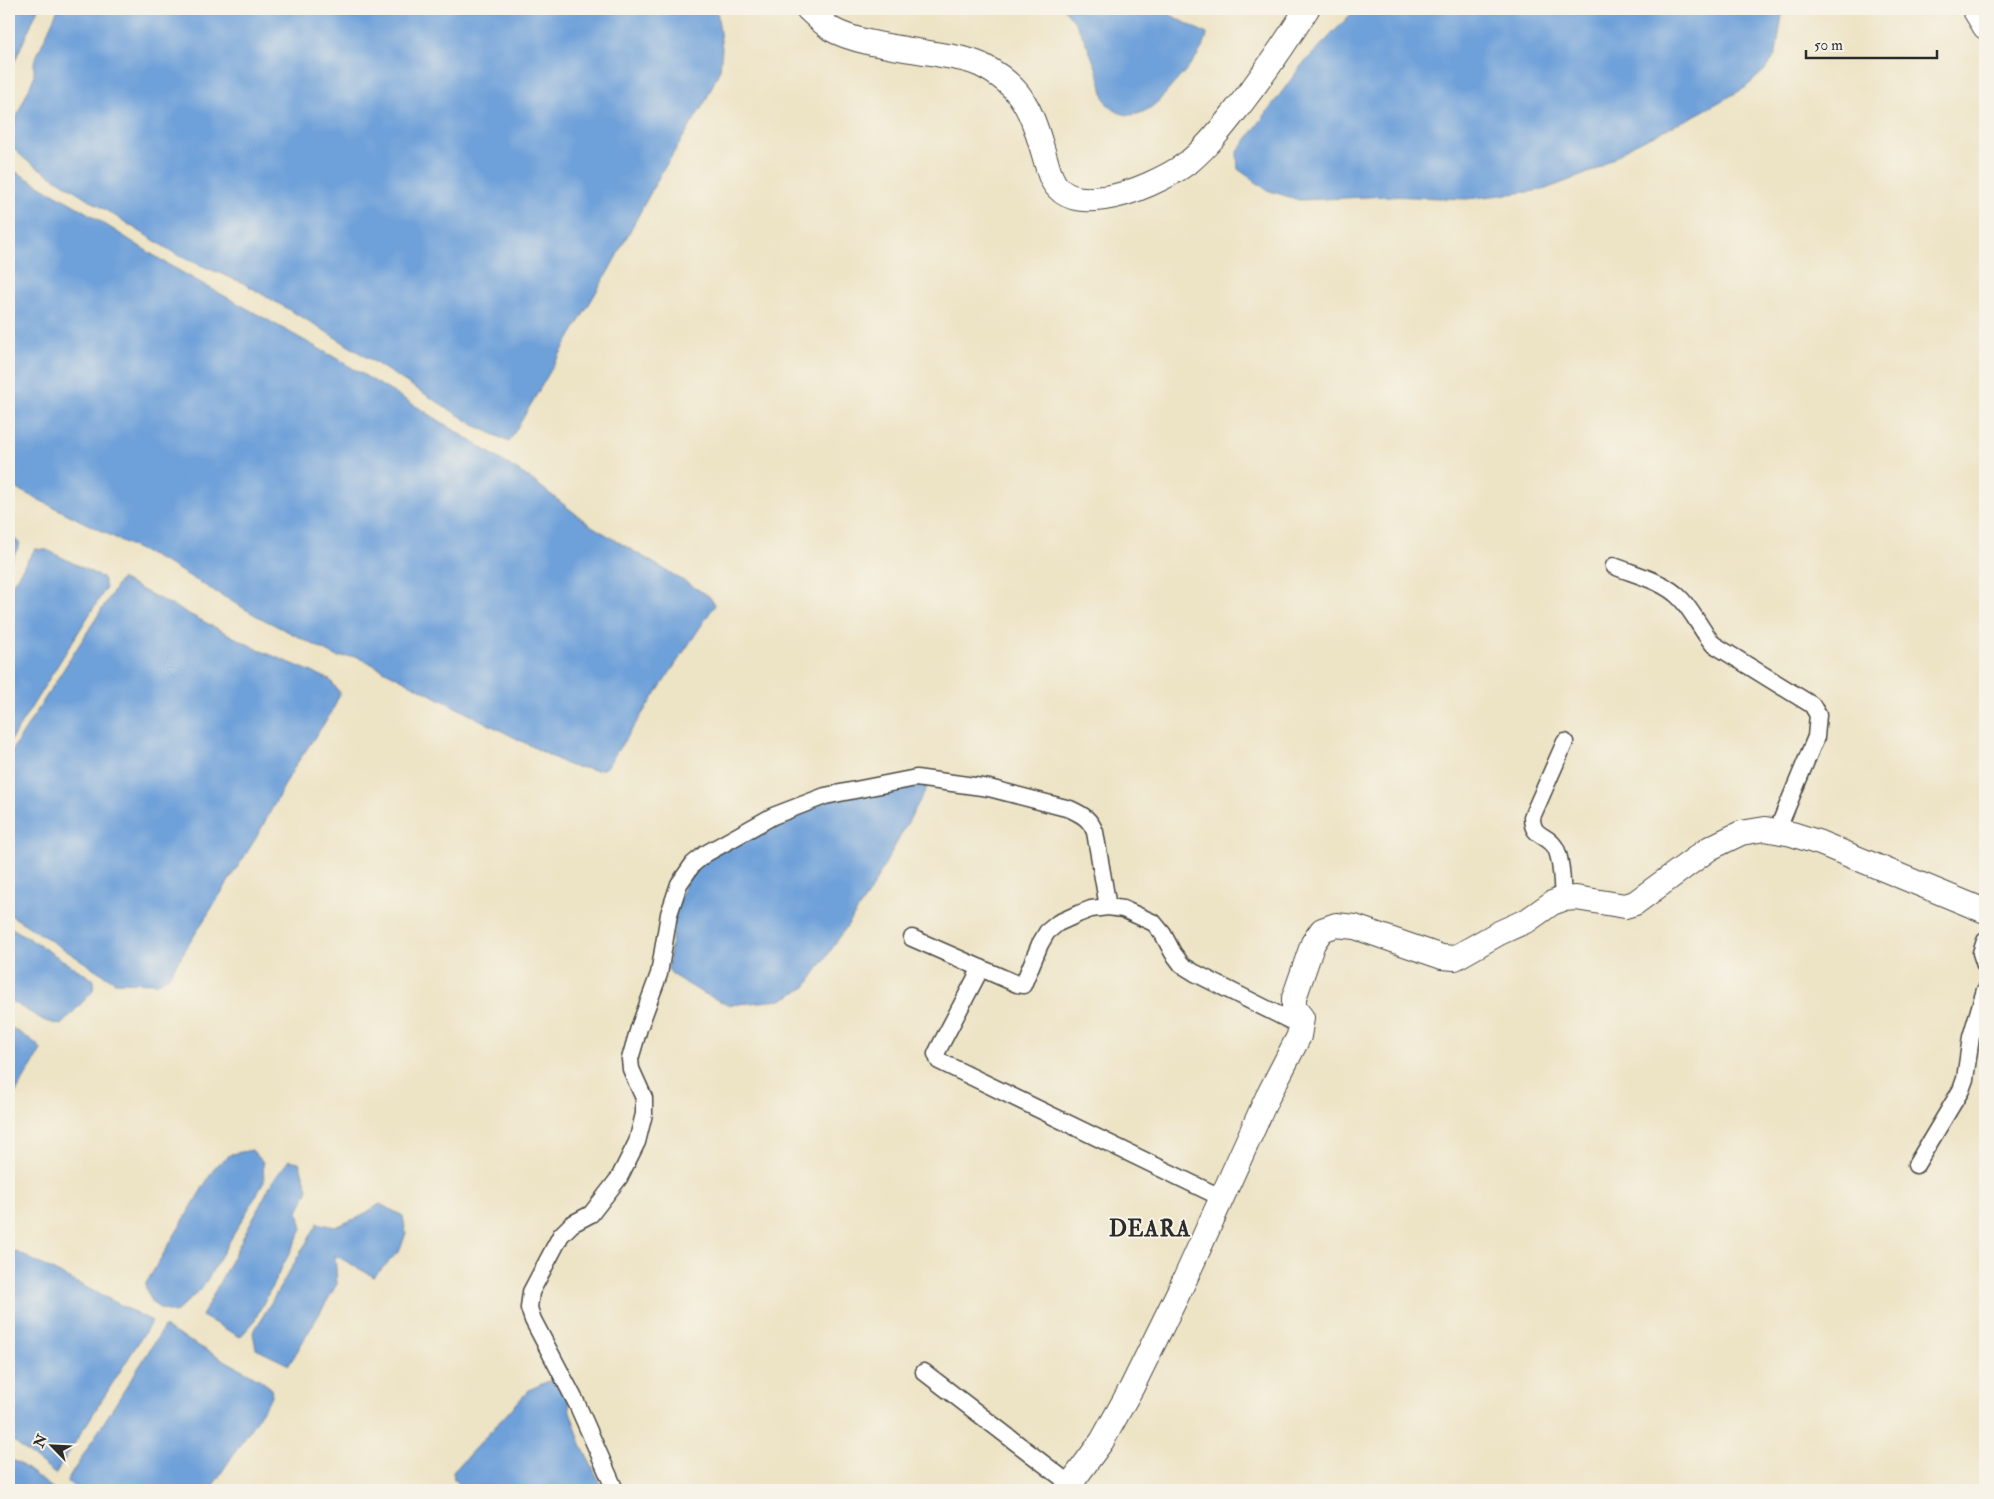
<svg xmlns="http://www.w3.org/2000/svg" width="1994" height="1499" font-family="'IM FELL Double Pica',serif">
<rect width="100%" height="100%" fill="#f7f3e8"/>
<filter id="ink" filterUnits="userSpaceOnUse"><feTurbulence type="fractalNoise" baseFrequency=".02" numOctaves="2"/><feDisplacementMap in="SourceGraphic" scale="10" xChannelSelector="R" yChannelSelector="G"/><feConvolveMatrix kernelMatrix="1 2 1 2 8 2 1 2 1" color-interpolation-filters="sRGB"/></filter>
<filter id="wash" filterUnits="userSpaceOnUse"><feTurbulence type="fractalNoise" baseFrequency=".0096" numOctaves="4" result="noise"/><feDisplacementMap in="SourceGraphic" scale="20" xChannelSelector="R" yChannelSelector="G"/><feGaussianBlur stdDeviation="1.12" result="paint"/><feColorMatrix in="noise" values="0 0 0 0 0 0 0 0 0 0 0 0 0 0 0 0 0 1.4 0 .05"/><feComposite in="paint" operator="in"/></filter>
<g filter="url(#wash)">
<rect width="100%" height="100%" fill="#ede3c5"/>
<path fill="#6ea0d9" stroke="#4c6682" d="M9 9H38L9 74Z
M58 9H717L722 49 720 69 705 102 660 175 609 270 509 442 474 425 317 326 243 283 179 256 26 160 13 148 11 137 13 125 34 77V62Z
M1064 9H1159L1207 34C1204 54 1179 77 1166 93 1154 107 1137 121 1118 112 1114 110 1108 106 1106 102 1102 95 1102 84 1099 76 1091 54 1081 26 1064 9Z
M1356 9H1783L1776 53 1768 67 1745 88 1692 117 1633 145 1596 170 1543 190 1467 199 1389 196 1299 200 1267 190 1238 169 1237 153 1301 66Z
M9 168 81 209 169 265 334 357 424 411 531 479 590 525 709 596 715 605 606 768 597 770 570 766 356 656 338 657 255 615 172 566 9 485Z
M9 533 20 544 9 565Z
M35 549 47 550 103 578 106 588 9 743V589Z
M121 579 259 650 329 679 340 693 332 712 295 766 256 838 168 977 158 983 115 982 9 914V755Z
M930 782 868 895 806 987 781 1000 728 1005 701 992 674 976 668 969 676 908 688 878 705 859 827 797Z
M9 926 94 980 93 991 61 1025 45 1021 9 1000Z
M9 1026 37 1044 41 1050 9 1104Z
M252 1150 263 1162 264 1182 203 1287 175 1313C155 1309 151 1303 145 1285L215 1167 231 1154Z
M289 1160 299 1162 308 1189 298 1212 302 1229 253 1323 240 1337 202 1316 272 1182Z
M380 1204 403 1216 406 1233 400 1250 374 1277 335 1255 337 1284 289 1365 256 1349 253 1333 318 1223 335 1227 359 1217Z
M9 1248 152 1321 55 1474 9 1438Z
M164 1327 259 1379 271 1388 272 1396 210 1490H78L67 1481Z
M557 1377 568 1397 570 1411 582 1447 604 1490H466L454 1479 453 1472 529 1390Z
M12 1460 19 1463 55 1490H9V1461Z"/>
</g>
<g filter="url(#ink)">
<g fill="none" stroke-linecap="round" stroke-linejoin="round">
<g stroke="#484742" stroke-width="19">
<path id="minor" d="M1614 566C1636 575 1664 581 1681 599 1694 613 1701 630 1713 644L1812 705 1818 715 1816 737 1777 831
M1563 899C1562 886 1562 858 1555 847 1546 833 1532 838 1532 817L1565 742
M912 938 1017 984 1023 985 1040 944 1047 932 1058 923 1078 914 1091 909 1108 907 1123 909 1154 923 1163 934 1173 953 1182 965 1195 973 1301 1026
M1985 941 1981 953 1985 965
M981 968 940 1046 936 1054 939 1061 1222 1198
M1916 1165 1961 1090 1965 1079 1971 1037 1985 990
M924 1372 1070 1484
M615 1490 577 1404 533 1320 529 1308 531 1292 561 1235 572 1224 591 1214 619 1178 637 1142 644 1114V1098L631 1069 630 1059 639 1028 659 974 669 914 679 884 693 864 705 854 773 816 825 796 916 778 989 788 1070 809C1083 815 1090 819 1095 832L1108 907"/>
</g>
<g stroke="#484742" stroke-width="26">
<path id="secondary" d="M808 9C815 16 823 23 831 29 856 44 911 49 941 55 954 57 969 59 981 65 1025 87 1032 114 1045 158 1048 168 1050 180 1058 188 1070 201 1088 200 1104 198 1130 195 1169 177 1190 161 1209 145 1225 124 1240 105 1264 74 1286 42 1307 9
M1974 9 1985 27
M1066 1490 1102 1441 1132 1387 1185 1279 1267 1098 1299 1036 1302 1018 1294 1008V998L1313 943 1322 930 1336 925 1355 927 1442 957 1455 958 1462 954 1499 933 1528 920 1552 903 1563 899 1576 898 1625 906 1635 903 1710 848 1741 833 1765 829 1792 834 1820 843 1985 911"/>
</g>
<use href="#minor" stroke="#fff" stroke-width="16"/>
<use href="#secondary" stroke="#fff" stroke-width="24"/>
</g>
</g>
<g text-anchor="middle" stroke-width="4" stroke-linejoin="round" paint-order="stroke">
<g font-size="22" font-weight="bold" letter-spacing="1" fill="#2b2b2b" stroke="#f7f3e8">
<text x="1150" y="1236">DEARA</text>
</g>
</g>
<rect width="1994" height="1499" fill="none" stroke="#f7f3e8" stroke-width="30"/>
<g transform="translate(52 1446) rotate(294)" stroke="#f7f3e8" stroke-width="4" paint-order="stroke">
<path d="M0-4L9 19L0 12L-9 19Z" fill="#2b2b2b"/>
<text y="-8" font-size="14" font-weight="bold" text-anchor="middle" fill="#2b2b2b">N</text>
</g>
<path d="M1806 50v8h131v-8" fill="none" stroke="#2b2b2b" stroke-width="2.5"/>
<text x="1814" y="50" font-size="15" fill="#2b2b2b" stroke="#f7f3e8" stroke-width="4" paint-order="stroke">50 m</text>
</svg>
